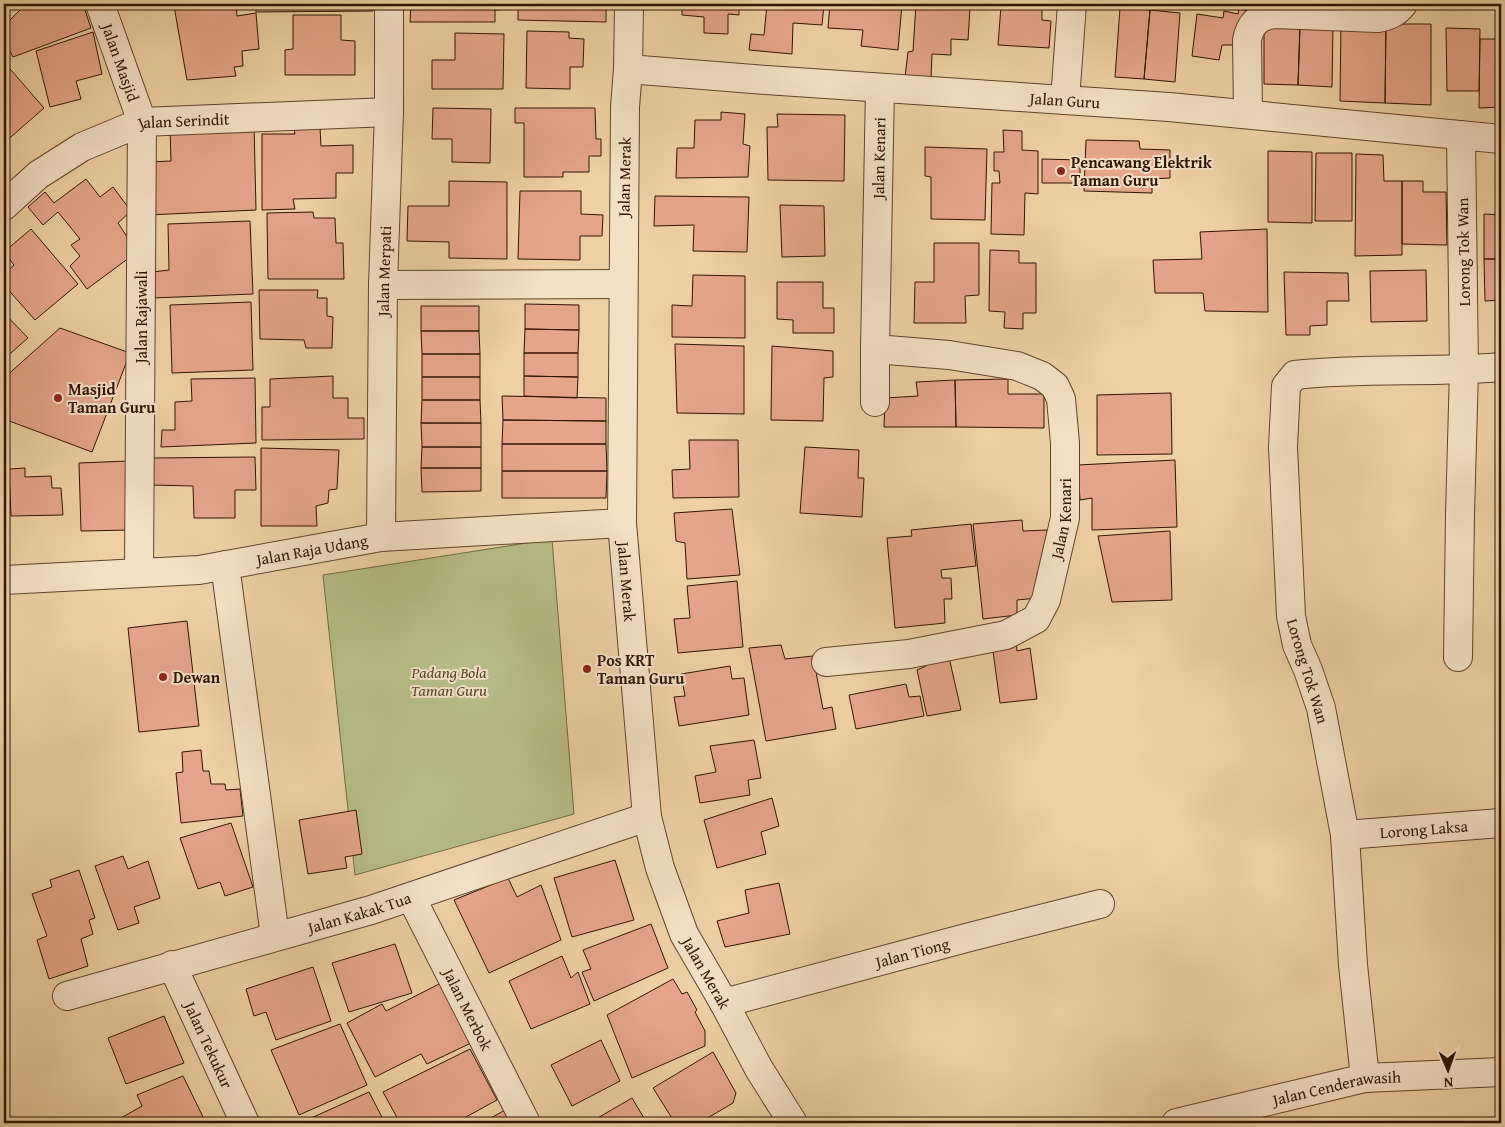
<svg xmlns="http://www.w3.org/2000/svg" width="1505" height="1127" font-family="'Gentium Book Plus',serif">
<rect width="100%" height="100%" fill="#eed0a6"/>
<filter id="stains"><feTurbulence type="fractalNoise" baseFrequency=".004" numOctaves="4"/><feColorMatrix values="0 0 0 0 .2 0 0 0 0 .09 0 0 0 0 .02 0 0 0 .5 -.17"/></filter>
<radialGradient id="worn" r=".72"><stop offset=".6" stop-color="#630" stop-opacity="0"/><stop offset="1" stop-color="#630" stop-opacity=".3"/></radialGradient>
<path fill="#b6bc89" stroke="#736846" d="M552 539 574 814 355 875 323 575Z"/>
<path fill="#e5a58b" stroke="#301402" d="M26 4H83L91 28 13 57 4 40V26Z
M196 4H236L237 16 256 13 259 49 242 51 243 66 234 67 236 76 187 80 174 6Z
M256 4H373V11L256 12Z
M411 4H507V9L495 10V22H410Z
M518 4H606V22L518 20Z
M682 4H739V15L728 14V34L704 33V17L682 15Z
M767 4H824L822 25 793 23 792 54 749 50 751 34 764 35Z
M830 4H902L898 50 861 46 863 30 828 28Z
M916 4H960V7L970 8 968 40 951 39V55L932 54 931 78 905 77 908 52 913 51Z
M1001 6 1042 9V20L1051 21 1049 48 998 45Z
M1120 8 1150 10 1144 79 1115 77Z
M1239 9 1248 11 1237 45H1222L1219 60 1192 56 1197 14 1223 18 1224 11 1238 14Z
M1150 10 1180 13 1175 82 1144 79Z
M293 15H341V40L355 41V75H285V50L293 49Z
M1341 23 1386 24 1385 103 1340 101Z
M1264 24 1300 25 1298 85 1264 84Z
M1386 24H1431V105L1385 103Z
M1300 25 1333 26 1332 87 1298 85Z
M1446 28 1480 29 1479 91H1447Z
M527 31 569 32V38L584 39 583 67H570V89L526 88Z
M93 32 102 74 76 81 81 99 50 107 36 51Z
M455 33 504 34 503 89H432V60H455Z
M1480 39H1501V107L1479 108Z
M4 62 44 108 4 143Z
M433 108 491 109 490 163 452 162V139H432Z
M515 108H595L596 139H601V156H589V172H563V177H524V123H515Z
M721 112 745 114 743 144 750 146 748 177 676 178 677 148H694L695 120H721Z
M777 114 845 115 844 181 768 180 767 127H778Z
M254 125 256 210 148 215V162L171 161 170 128Z
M320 128 321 146 353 145V173H336V198L293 199 295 209 262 210V134H295L294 129Z
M1003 130 1022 131V150L1038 151V194L1025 193 1024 235 991 234 992 183H1000L999 171H994V152H1004Z
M1086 140 1139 141 1140 149 1170 150V178L1152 179V193L1084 191Z
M925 147 987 149 985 220 931 219V177L925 176Z
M1268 151 1312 152V223L1268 222Z
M1316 153H1352V221H1315Z
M1356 154 1383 155 1384 181H1402V255L1355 256Z
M1042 159 1080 160V183H1042Z
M86 179 100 197 113 187 131 211 118 223 137 252 87 289 70 266 80 256 71 245 80 239 58 212 43 225 28 207 45 192 54 203Z
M449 181 507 182V259L449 258V242L407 241 408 206H449Z
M1402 181H1423V192H1446L1447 245 1402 244Z
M520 191H581V214L603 215 602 236H580V260L518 259Z
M655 196 749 197 747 252 693 251 694 225 654 226Z
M780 205 824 206 825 256 782 257Z
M313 212 314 218H335L336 243H343L344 279H268L267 213Z
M1484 214 1501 215V259H1484Z
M250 221 253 294 153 298 152 272 169 270 168 224Z
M31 229 78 284 35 320 4 285V274L14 265 4 252Z
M1267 229 1268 312 1205 311 1203 293H1155L1153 260 1202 259 1200 232Z
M934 243H979V295L965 296 966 323H914L915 282H934Z
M990 250 1019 251V263H1036V313H1023V329L1004 328 1005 312 989 311Z
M1484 259H1501V300L1485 301Z
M1426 270 1427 321 1371 322 1370 271Z
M1284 272 1348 273 1349 301H1327V325L1310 326V335H1286Z
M693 275 745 276V338L672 337V305L692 306Z
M777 282H823V308H834V333H793V320L777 319Z
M259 290H318L317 298H327V316L333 317 332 348H306L304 340 260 339Z
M251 302 253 370 172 373 170 305Z
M525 304 579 305V330L525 329Z
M421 306H479V331H421Z
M4 313 28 338 4 359Z
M60 328 130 353 92 452 4 419V378Z
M525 329 579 330 578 353H524Z
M421 331H479L480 354H422Z
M675 344 744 346V414L677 413Z
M772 346 833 351V377L824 378 823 421 771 420Z
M524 353H578V377L524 376Z
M422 354H480V377H422Z
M333 376V398H348V418H364V439L262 440V407H270V379Z
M524 376 578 377 577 398 524 396Z
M422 377H480V400H422Z
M255 378 256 443 161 447 162 430H175V402L192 401 191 379Z
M1008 379V394H1044V428L956 427 955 380Z
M955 380 956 427H884L885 398 918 396 916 382Z
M1171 393 1172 454 1097 455V395Z
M502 396 606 398V421L503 420Z
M422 400H480L481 423H421Z
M503 420 606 421V444H502Z
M421 423H481V447H422Z
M689 440H738L739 497 673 498 672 470 690 469Z
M502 444H606L607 471H502Z
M422 447H481V468H421Z
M805 447 859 450 858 478H864L862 517 800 513Z
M261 448 339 450 337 489 329 490 328 503 316 506 317 526H261Z
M255 457 256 490H235V518H194L193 486 151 485V458Z
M1175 460 1177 527 1092 530V498L1080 500 1078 465Z
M128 461 130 530 81 531 79 463Z
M25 468V477L51 476 52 488H61L63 515 11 516 9 469Z
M421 468H481V491L422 492Z
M502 471H607L606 498H502Z
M732 509 740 575 687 579 685 543 676 541 674 513Z
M1022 520 1023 531 1047 530 1048 547 1046 563 1037 573 1038 598 1017 600V615L983 619 973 524Z
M971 524 976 566 941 570 942 578H951L952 599H944L945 623 895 628 887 538 912 536 911 530Z
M1170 531 1172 600 1112 602 1098 536Z
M737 581 743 647 678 653 674 619 690 618 687 586Z
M187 621 199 726 139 732 128 628Z
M1016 640 1017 651 1030 648 1037 699 1000 703 992 644Z
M781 645 785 659 813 656 823 709 832 707 836 729 766 741 749 648Z
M948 653 961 710 927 716 917 670 926 666 924 657Z
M730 666 732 679 744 678 749 715 679 726 674 697 685 696 681 674Z
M906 684 909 697 920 696 924 716 856 729 849 695Z
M754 740 761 778 748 780 750 795 700 803 695 776 716 772 710 746Z
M201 750 203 771H209L211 784H225L226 790 240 789 243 816 181 823 176 773 183 772 182 752Z
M772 798 779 826 761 832 766 854 717 868 704 820Z
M356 810 362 854 345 857 347 868 308 874 299 820Z
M231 823 253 887 225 896 220 882 198 889 180 838Z
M123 856 128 869 148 861 160 898 134 907 139 923 118 930 95 866Z
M615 860 634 920 572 937 554 878Z
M79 870 95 918 89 920 93 934 81 939 88 966 49 979 37 940 47 936 32 894 52 887 50 880Z
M508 878 517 897 541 885 561 940 489 973 454 900Z
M779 883 790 934 725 947 717 921 749 913 745 890Z
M651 924 668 968 594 1001 582 972 591 969 583 950Z
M395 944 412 993 349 1012 332 963Z
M562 956 571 978 578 972 590 1004 531 1029 509 981Z
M313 967 331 1021 276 1040 266 1012 254 1016 246 989Z
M673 979 682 994 687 992 697 1010 695 1012 705 1031V1046L632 1078 607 1015Z
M441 983 471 1043 427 1064 421 1054 375 1077 347 1023 382 1004 386 1011Z
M164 1016 184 1063 126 1084 108 1038Z
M340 1024 367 1085 299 1115 271 1050Z
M601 1040 620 1081 572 1106 551 1065Z
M470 1049 497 1100 455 1123H400L383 1092Z
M713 1052 736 1093 733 1103 699 1123H675L653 1088Z
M183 1076 206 1123H123L121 1118 142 1106 137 1095Z
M369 1092 385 1123H300Z
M632 1098 647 1123H589Z
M505 1110 512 1123H482Z
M739 1117 742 1123H728Z"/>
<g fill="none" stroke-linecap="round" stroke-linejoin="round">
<g stroke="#60432b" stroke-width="30">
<g id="minor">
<path id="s1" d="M100 4 142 122 139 572"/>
<path id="s2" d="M629 4 628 69 625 107 622 523 647 817 660 868 684 934 724 1003 759 1069 793 1123"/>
<path id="s3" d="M628 69 766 80 1169 107 1501 139"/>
<path d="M1065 100 1072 4"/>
<path d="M1248 114 1247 40C1250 24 1258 16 1275 14L1378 18C1389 16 1396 13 1403 4"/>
<path id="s4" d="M4 206 38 175 82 147 142 122 389 112"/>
<path d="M383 285 623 284"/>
<path id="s5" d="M875 402V349L880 88"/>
<path id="s6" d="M381 537 383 285 389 112V4"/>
<path d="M225 565 275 936"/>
<path id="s7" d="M4 580 199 570 381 537 622 523"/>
<path d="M1458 657 1460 515 1464 370 1461 135"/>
<path id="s8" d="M826 662 909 654 1006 635 1036 619 1046 600 1065 518V443L1061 399 1055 386 1042 376 1017 366 949 355 875 349"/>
<path id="s9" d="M1345 835 1501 823"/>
<path id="s10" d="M411 897 526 1123"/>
<path id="s11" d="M172 965 245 1123"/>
<path id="s12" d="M67 996 371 910 647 817"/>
<path id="s13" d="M724 1003 966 938 1100 904"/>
<path d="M1365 1078 1353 965 1345 835 1321 708 1308 670 1297 645 1291 616 1283 447 1286 386 1295 375C1363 367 1433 373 1501 367"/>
<path id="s14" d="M1176 1123 1365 1078 1501 1072"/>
</g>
</g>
<use href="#minor" stroke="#f4e0c5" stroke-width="28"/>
</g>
<g fill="#8f2418" stroke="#f4e0c5" stroke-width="2">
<circle cx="1061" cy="171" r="5"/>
<circle cx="58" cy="398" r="5"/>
<circle cx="587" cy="669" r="5"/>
<circle cx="163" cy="677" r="5"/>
</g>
<g text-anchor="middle" stroke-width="4" stroke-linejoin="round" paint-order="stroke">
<g font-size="16" fill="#301402" stroke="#f4e0c5">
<text dy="6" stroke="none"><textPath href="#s1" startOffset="62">Jalan Masjid</textPath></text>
<text dy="6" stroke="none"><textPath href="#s3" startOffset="438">Jalan Guru</textPath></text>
<text dy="6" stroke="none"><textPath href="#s4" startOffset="205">Jalan Serindit</textPath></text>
<text dy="6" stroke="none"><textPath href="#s5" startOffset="244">Jalan Kenari</textPath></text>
<text transform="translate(624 177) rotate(-89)" y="6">Jalan Merak</text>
<text transform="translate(1463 252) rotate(-91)" y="6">Lorong Tok Wan</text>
<text dy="6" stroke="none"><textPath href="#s6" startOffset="266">Jalan Merpati</textPath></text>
<text transform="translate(141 317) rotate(-90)" y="6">Jalan Rajawali</text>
<text dy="6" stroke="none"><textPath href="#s8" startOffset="321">Jalan Kenari</textPath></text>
<text dy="6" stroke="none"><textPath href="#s7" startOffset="310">Jalan Raja Udang</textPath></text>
<text dy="6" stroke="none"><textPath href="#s2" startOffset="578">Jalan Merak</textPath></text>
<text transform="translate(1308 671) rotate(73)" y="6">Lorong Tok Wan</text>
<text dy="6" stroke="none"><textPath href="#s9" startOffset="79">Lorong Laksa</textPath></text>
<text dy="6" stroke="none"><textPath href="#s12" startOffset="304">Jalan Kakak Tua</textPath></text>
<text dy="6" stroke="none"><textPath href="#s13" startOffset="195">Jalan Tiong</textPath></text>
<text dy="6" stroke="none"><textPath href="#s2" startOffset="982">Jalan Merak</textPath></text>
<text dy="6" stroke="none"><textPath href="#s10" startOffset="126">Jalan Merbok</textPath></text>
<text dy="6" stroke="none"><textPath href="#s11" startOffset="88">Jalan Tekukur</textPath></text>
<text dy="6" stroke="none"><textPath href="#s14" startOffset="165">Jalan Cenderawasih</textPath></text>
</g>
<g font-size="16" font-weight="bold" fill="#301402" stroke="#f4e0c5" text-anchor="start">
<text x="1071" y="168">Pencawang Elektrik<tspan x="1071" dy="18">Taman Guru</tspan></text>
<text x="68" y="395">Masjid<tspan x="68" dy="18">Taman Guru</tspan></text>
<text x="597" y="666">Pos KRT<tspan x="597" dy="18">Taman Guru</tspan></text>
<text x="173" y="683">Dewan</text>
</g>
<g font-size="16" font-style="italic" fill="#58462a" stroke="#f4e0c5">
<text x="449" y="678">Padang Bola<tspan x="449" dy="18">Taman Guru</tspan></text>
</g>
</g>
<rect width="1505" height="1127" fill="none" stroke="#eed0a6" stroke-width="20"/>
<rect x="5" y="5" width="1495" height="1117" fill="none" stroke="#301402" stroke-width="2.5"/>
<rect x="10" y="10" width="1485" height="1107" fill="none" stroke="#301402"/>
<g transform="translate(1448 1070) rotate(178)" stroke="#f4e0c5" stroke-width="4" paint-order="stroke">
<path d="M0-4L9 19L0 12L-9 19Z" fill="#301402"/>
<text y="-8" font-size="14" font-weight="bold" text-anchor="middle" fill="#301402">N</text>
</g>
<rect width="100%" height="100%" filter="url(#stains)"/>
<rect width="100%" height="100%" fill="url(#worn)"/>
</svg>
